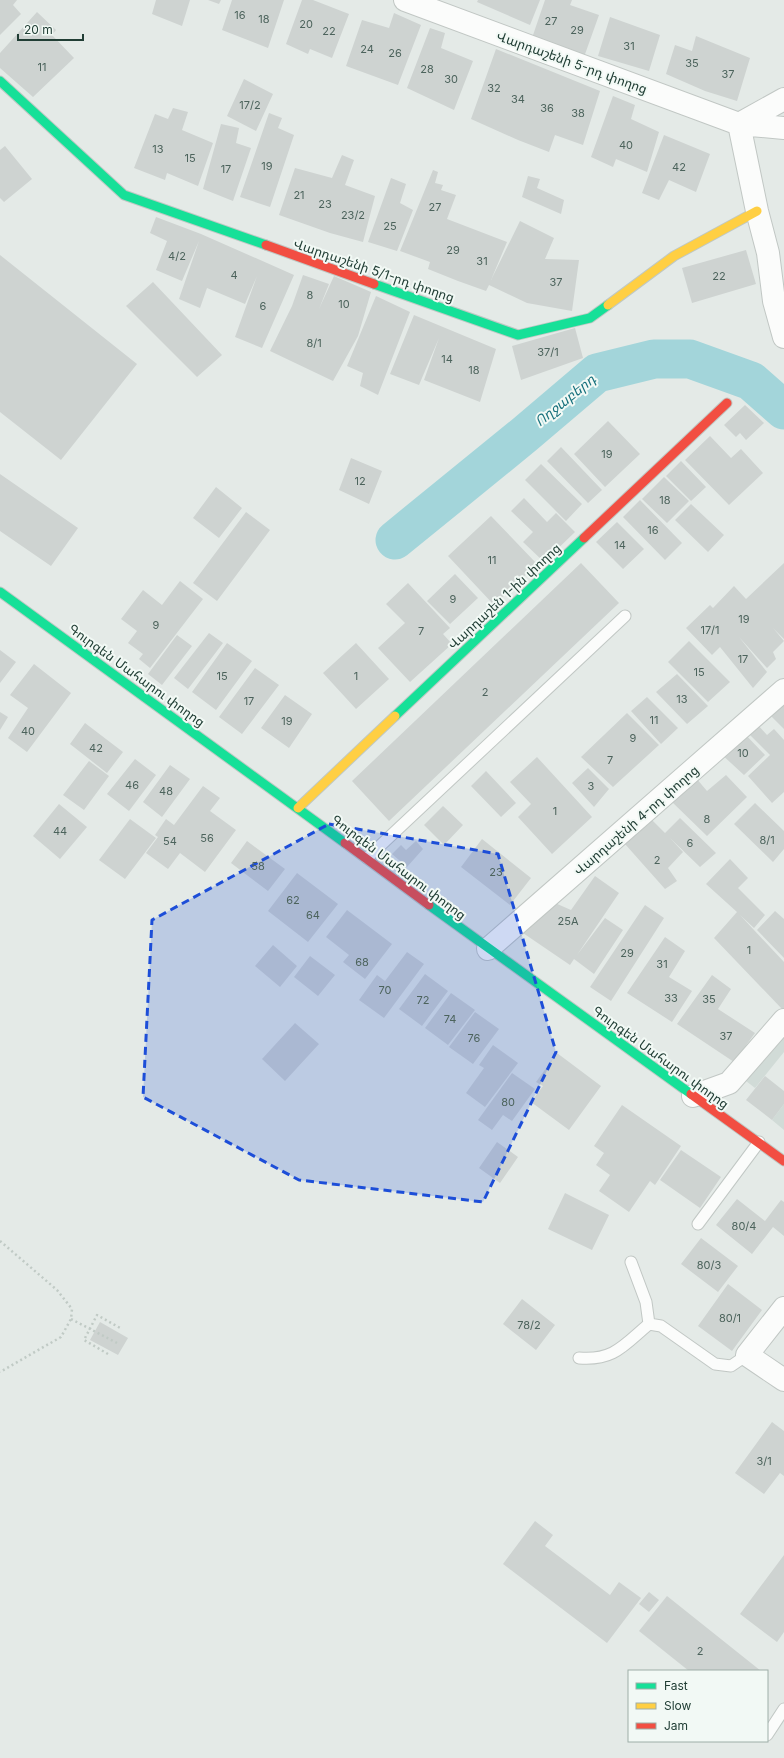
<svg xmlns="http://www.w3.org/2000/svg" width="784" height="1758" font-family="Inter,'Noto Sans Armenian',sans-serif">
<rect width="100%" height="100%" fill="#e4eae7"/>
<path fill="#d1dbd7" d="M784 1033V1052L755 1088 746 1081Z
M784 1104V1130L772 1120Z"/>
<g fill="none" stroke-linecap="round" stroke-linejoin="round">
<path stroke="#a3d5da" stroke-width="39" d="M395 540 524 435 597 373 654 359H690L751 381 784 410"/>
</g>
<path fill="#ced3d1" d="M0 0H17L13 5 21 14 0 35Z
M156 0H190L182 26 152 14Z
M208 0H221L219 4Z
M232 0H284L268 48 222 30Z
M302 0H313L349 14 332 58 310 49 308 54 286 44Z
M478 0H540L530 25 477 2Z
M545 0H572L570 5 599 15 584 57 532 38Z
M37 12 56 30 52 35 74 58 33 97 0 68V53Z
M394 13 421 25 398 85 346 66 362 20 389 28Z
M610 17 660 35 649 71 598 56Z
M430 28 445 33 441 48 473 61 454 110 407 88Z
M696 36 750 58 737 101 705 91 666 74 675 45 692 51Z
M496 49 600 91 583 145 555 135 549 152 518 140 471 119Z
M244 79 273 94 256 131 227 116Z
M613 96 635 105 631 119 659 132 647 172 616 159 613 167 591 157Z
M173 108 188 112 182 130 213 143 198 186 167 173 165 180 134 168 155 114 168 119Z
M269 113 282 118 278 128 294 135 270 207 240 197Z
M221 124 239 128 236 143 251 148 233 201 203 189Z
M664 135 710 154 696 192 669 180 659 200 642 193Z
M5 146 32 179 4 202 0 198V150Z
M342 155 354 160 345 185 375 196 363 242 330 233 279 215 295 168 332 178Z
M433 170 438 172 435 183 443 185 441 190 456 195 447 219 507 242 491 280 520 221 554 238 545 259 579 260 572 311 527 303 489 285 486 291 458 281 428 269 430 262 400 251Z
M528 176 540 179 537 188 564 200 561 214 522 197Z
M391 178 406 184 400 203 413 210 397 251 368 242Z
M156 217 201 234 294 275 262 348 235 337 257 276 245 304 207 288 200 308 179 299 199 241 182 281 156 270 167 241 150 233Z
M746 250 756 284 692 303 682 268Z
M0 255 137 364 61 460 0 412Z
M303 275 329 284 319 309 334 276 371 292 358 336 333 381 270 351 292 306Z
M153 282 222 355 197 377 126 306Z
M376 296 410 312 378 395 360 386 363 373 347 366Z
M414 315 496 349 480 402 424 380 439 338 419 385 390 374Z
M575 328 583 358 521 380 512 346Z
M745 405 764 423 746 440 740 433 736 437 724 425Z
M608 421 640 454 605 487 574 454Z
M710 436 731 458 741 449 763 473 729 505 685 460Z
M561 447 602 490 588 503 547 461Z
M351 458 382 471 369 504 339 490Z
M681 461 706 487 691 501 666 476Z
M541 464 582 504 566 521 525 480Z
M0 474 78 528 51 566 0 531Z
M664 477 689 501 667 523 642 499Z
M216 487 242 508 219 538 193 518Z
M524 498 547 522 556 513 575 532 544 562 523 542 533 532 511 511Z
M640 500 682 543 665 560 623 517Z
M691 504 724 535 708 552 675 520Z
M246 512 270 530 217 601 193 583Z
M491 516 537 564 494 605 448 556Z
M617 522 644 549 623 569 596 542Z
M581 563 619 603 389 821 352 781Z
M784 563V639L773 628 784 641 773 652 776 659 767 668 739 637 767 672 753 688 720 647 712 655 686 628 710 605 713 608 734 586 746 599Z
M455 574 478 598 450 624 427 601Z
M180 581 203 599 150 668 139 659 143 654 128 643 137 631 121 619 143 590 162 605Z
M408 583 450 628 443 634 452 644 410 682 378 648 405 623 386 604Z
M209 633 223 643 188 689 174 678Z
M177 635 192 646 162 685 148 674Z
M689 641 730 682 708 702 668 662Z
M227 643 252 661 216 710 192 692Z
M356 643 389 679 356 709 323 673Z
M0 650 16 662 0 683Z
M34 664 71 693 27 752 8 738 28 708 10 695Z
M255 668 279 685 242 734 219 717Z
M677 674 708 706 687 724 656 692Z
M285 695 312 714 289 748 261 728Z
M647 697 678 728 661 744 631 711Z
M784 701V729L770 715Z
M0 712 8 717 0 730Z
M627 713 659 745 613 787 581 757Z
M85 723 123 752 107 773 70 744Z
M757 724 767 735 774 729 784 740V792L772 803 748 776 770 755 748 733Z
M742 731 765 755 744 775 719 752Z
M537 757 592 817 552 854 518 817 531 804 510 782Z
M135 759 156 775 129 811 107 794Z
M89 761 109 776 84 810 63 795Z
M170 765 190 779 162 817 143 802Z
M588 768 609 789 594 807 572 783Z
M486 771 516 803 501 817 471 786Z
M726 775 747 797 707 836 671 801 696 778 707 791Z
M203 786 220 798 210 811 236 830 205 872 180 853 168 869 146 853 158 837 155 835 166 819 174 825Z
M755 803 784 831V849L773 862 734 824Z
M59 804 87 827 60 859 33 836Z
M443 806 463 825 444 845 424 825Z
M680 818 716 853 700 867 670 838 683 852 668 868 677 881 665 889 625 844 651 819 665 833Z
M130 819 156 838 125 879 99 860Z
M482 839 531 878 510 905 461 867Z
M247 841 285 869 268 891 231 863Z
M416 841 423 849 407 867 392 854 401 845 406 850Z
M730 859 748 878 738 888 765 915 754 928 740 915 784 962V1008L782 1009 714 938 737 912 706 884Z
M297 873 338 904 308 942 268 911Z
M595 876 619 893 577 955 605 918 623 930 594 974 574 959 570 965 523 933 555 903 571 910Z
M645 905 664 918 611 1001 590 987Z
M347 910 392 944 365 979 343 962 349 955 326 937Z
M775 911 784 919V958L757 930Z
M665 937 685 951 669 977 692 991 672 1022 627 993Z
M273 945 297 966 280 987 255 966Z
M407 952 424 964 384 1018 359 1000 377 975 385 981Z
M310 956 335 975 318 996 294 977Z
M425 974 448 991 422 1026 399 1009Z
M712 975 731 989 718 1009 755 1033 734 1062 677 1024Z
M451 993 475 1010 448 1045 425 1028Z
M475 1012 499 1029 473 1064 449 1047Z
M295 1023 319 1044 285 1081 262 1059Z
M493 1045 518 1063 485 1107 466 1093 484 1068 479 1065Z
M557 1053 601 1086 569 1130 531 1102 543 1086 536 1082Z
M512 1073 535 1089 512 1121 503 1115 492 1130 478 1120Z
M765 1076 784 1091V1104L772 1120 746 1100Z
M622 1105 681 1146 655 1185 650 1181 629 1212 599 1191 610 1175 596 1165 604 1153 594 1146Z
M497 1142 518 1157 500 1183 479 1168Z
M681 1150 721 1177 700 1208 660 1180Z
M565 1193 609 1215 592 1250 548 1229Z
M737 1199 765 1221 781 1200 784 1202V1236L773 1227 752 1254 716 1225Z
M701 1238 738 1266 718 1292 681 1264Z
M728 1284 762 1310 732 1351 698 1326Z
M522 1299 555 1325 536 1350 503 1324Z
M100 1322 128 1338 118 1355 90 1340Z
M772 1422 784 1431V1476L780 1473 764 1494 735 1473Z
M535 1521 553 1535 545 1546 610 1595 619 1582 641 1598 607 1643 503 1564Z
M784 1555V1632L777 1642 740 1614Z
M649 1592 659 1600 649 1612 639 1604Z
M667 1596 761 1671H689L639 1631Z"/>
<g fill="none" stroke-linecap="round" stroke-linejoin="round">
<g stroke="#c1c7c4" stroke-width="13">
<path id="lane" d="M367 858 625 616
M698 1224 759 1142
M631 1262 646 1302 649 1324
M579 1358C614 1361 624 1345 649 1324L661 1326 715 1364 731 1366 747 1355
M767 1735 784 1709"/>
</g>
<g stroke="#c1c7c4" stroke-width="24">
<path id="street" d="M405 0 739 124 784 128
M739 124 757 211 768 253 774 301 784 337
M739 124 784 99
M488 949 784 690
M693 1096 729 1083 784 1020
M784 1308 747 1355 784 1380"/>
</g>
<g stroke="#bfc8c4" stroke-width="11">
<path id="fast" d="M0 81 124 195 266 245
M374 284 518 335 590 318 608 305
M0 592 345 843
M395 716 584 538
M429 905 691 1094"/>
</g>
<g stroke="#bfc8c4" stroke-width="11">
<path id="slow" d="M608 305 674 256 757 211
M298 808 395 716"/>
</g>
<g stroke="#bfc8c4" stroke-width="11">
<path id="jam" d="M266 245 374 284
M584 538 727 403
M345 843 429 905
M691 1094 784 1161"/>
</g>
<path stroke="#c0cac5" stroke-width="2.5" stroke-dasharray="2 3" stroke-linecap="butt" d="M0 1241 57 1290 72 1309 71 1319 61 1337 0 1372
M71 1319 117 1343
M108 1354 84 1340 97 1315 122 1329"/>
<use href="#lane" stroke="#fbfcfb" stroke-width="11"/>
<use href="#street" stroke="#fbfcfb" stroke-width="22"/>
<use href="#fast" stroke="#16e098" stroke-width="9"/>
<use href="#slow" stroke="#ffcf43" stroke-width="9"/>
<use href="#jam" stroke="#f24e42" stroke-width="9"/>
</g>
<path fill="#1d4ed8" fill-opacity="0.2" stroke="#1d4ed8" stroke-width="3" stroke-dasharray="8 5" stroke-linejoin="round" d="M329 824 498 854 556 1052 483 1202 299 1180 143 1097 152 920Z"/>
<g text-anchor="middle" stroke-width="4" stroke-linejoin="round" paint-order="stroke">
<g font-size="11" fill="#4c635c">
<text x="240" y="19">16</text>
<text x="264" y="23">18</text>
<text x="551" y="25">27</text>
<text x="306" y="28">20</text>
<text x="577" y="34">29</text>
<text x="329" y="35">22</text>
<text x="629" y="50">31</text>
<text x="367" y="53">24</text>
<text x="395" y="57">26</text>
<text x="692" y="67">35</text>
<text x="42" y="71">11</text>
<text x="427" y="73">28</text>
<text x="728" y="78">37</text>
<text x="451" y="83">30</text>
<text x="494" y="92">32</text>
<text x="518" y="103">34</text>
<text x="250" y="109">17/2</text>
<text x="547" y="112">36</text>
<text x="578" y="117">38</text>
<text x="626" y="149">40</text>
<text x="158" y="153">13</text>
<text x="190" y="162">15</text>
<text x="267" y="170">19</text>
<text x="679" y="171">42</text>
<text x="226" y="173">17</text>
<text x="299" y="199">21</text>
<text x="325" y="208">23</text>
<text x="435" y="211">27</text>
<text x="353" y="219">23/2</text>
<text x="390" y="230">25</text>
<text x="453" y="254">29</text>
<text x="177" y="260">4/2</text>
<text x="482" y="265">31</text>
<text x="234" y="279">4</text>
<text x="719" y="280">22</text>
<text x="556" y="286">37</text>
<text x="310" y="299">8</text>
<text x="344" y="308">10</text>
<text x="263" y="310">6</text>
<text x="314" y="347">8/1</text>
<text x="548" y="356">37/1</text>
<text x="447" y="363">14</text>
<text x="474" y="374">18</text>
<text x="607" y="458">19</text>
<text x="360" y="485">12</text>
<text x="665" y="504">18</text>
<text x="653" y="534">16</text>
<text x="620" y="549">14</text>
<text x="492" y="564">11</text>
<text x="453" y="603">9</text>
<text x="744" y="623">19</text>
<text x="156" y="629">9</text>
<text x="710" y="634">17/1</text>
<text x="421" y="635">7</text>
<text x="743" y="663">17</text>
<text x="699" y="676">15</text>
<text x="222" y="680">15</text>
<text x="356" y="680">1</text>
<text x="485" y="696">2</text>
<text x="682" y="703">13</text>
<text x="249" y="705">17</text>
<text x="654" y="724">11</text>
<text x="287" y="725">19</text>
<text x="28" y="735">40</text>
<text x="633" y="742">9</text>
<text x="96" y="752">42</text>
<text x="743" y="757">10</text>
<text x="610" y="764">7</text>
<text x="132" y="789">46</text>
<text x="591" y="790">3</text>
<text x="166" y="795">48</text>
<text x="555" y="815">1</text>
<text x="707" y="823">8</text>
<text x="60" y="835">44</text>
<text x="207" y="842">56</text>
<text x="767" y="844">8/1</text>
<text x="170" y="845">54</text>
<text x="690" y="847">6</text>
<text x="657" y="864">2</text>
<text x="258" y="870">58</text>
<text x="496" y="876">23</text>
<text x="293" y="904">62</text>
<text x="313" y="919">64</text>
<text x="568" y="925">25А</text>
<text x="749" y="954">1</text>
<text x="627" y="957">29</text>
<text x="362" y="966">68</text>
<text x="662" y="968">31</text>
<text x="385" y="994">70</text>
<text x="671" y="1002">33</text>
<text x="709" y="1003">35</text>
<text x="423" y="1004">72</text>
<text x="450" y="1023">74</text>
<text x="726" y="1040">37</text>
<text x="474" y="1042">76</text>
<text x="508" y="1106">80</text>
<text x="744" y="1230">80/4</text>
<text x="709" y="1269">80/3</text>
<text x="730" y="1322">80/1</text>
<text x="529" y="1329">78/2</text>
<text x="764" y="1465">3/1</text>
<text x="700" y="1655">2</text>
</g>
<g font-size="13" fill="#213e35" stroke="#f2f9f5">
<text transform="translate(572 62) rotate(20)" y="5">Վարդաշենի 5-րդ փողոց</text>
<text transform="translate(374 270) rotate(19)" y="5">Վարդաշենի 5/1-րդ փողոց</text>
<text transform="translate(504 596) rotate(-43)" y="5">Վարդաշեն 1-ին փողոց</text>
<text transform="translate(137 675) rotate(36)" y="5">Գուրգեն Մահարու փողոց</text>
<text transform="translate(636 820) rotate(-41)" y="5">Վարդաշենի 4-րդ փողոց</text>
<text transform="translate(399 867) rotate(37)" y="5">Գուրգեն Մահարու փողոց</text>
<text transform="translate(661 1057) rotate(36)" y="5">Գուրգեն Մահարու փողոց</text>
</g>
<g font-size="14" font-style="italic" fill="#18717d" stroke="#f2f9f5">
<text transform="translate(565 400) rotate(-39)" y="5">Ողջաբերդ</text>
</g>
</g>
<rect x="628" y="1670" width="140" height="72" fill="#f2f9f5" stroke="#9eaea8"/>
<rect x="636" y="1683" width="20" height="6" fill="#16e098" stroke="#9eaea8"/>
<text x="664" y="1690" font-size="12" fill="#213e35">Fast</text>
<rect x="636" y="1703" width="20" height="6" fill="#ffcf43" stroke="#9eaea8"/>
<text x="664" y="1710" font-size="12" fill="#213e35">Slow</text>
<rect x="636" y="1723" width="20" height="6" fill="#f24e42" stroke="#9eaea8"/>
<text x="664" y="1730" font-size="12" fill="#213e35">Jam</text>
<path d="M18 34v6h65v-6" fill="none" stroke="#213e35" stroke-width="2"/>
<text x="24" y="34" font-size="12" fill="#213e35" stroke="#f2f9f5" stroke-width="3" paint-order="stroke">20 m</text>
</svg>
